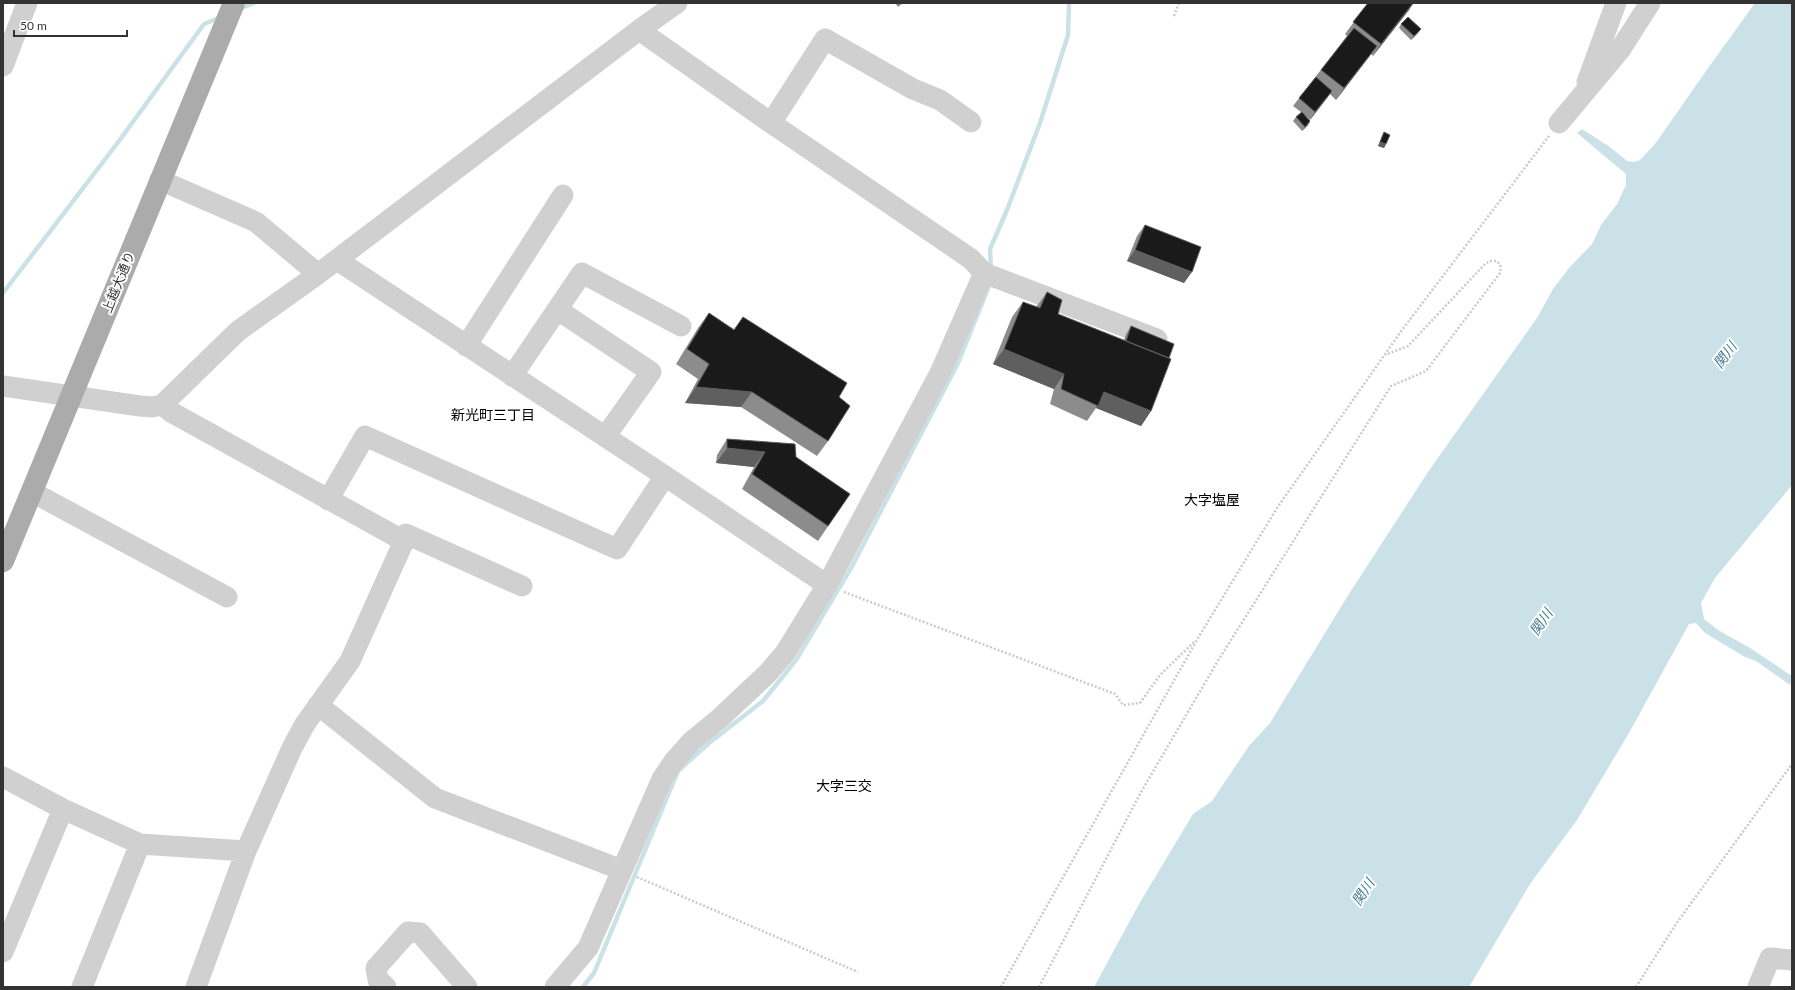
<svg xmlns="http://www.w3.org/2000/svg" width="1795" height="990" font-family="Lato,'Noto Sans JP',sans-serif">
<rect width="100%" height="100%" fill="#fff"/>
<path fill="#cae1e8" d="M1755 3H1792V485L1715 578 1701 603 1704 619 1718 630 1750 648 1792 676 1790 685 1756 661 1745 657 1705 633 1696 623 1689 624 1629 733 1577 820 1530 884 1469 987H1094L1139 904 1193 814 1212 801 1249 746 1270 723 1347 597 1428 472 1537 318 1553 289 1569 268 1592 244 1601 225 1617 204 1626 185V174L1577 133 1582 129 1610 147 1627 161 1634 162 1640 160 1655 144 1706 71Z"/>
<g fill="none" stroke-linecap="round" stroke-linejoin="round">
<path stroke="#cae1e8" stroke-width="4.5" d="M239 9 254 3
M991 270 990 249 1007 210 1040 123 1068 35 1069 3
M3 293 119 141 204 24 219 18
M583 987 594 973 678 771 709 743 763 701 796 660 851 568 958 363 991 281"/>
<path stroke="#cacaca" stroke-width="2.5" stroke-dasharray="2 2" stroke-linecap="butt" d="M1174 16 1179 3
M844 592 1115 694 1123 705 1140 703 1160 675 1195 641
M637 877 858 972
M1001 987 1198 638 1277 508 1402 330 1549 136
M1039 987 1141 792 1219 659 1391 386 1426 371 1500 273 1501 267 1497 261H1490L1485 264 1408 346 1385 355
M1636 987 1676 924 1792 764"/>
<path stroke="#d0d0d0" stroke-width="21" d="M639 30 771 123 971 259 984 273 1157 339
M3 66 27 3
M1587 82 1616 3
M771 123 825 39 913 89 940 100 971 122
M1559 123 1620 50 1650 3
M160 180 256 222 318 274
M337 260 665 476 827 585
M558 310 651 372 605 437
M466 346 563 195
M512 376 582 273 681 326
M3 386 140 406 152 407 162 405 238 331 318 274 639 30 677 3
M162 405 171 412 404 541 350 661 305 724 292 748 246 851 196 987
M32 492 227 597
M328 500 365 436 617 549 665 476
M404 541 406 534 522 586
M318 705 435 798 622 870
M3 777 63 809 140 844 246 851
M3 952 63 809
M82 987 140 844
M386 987 378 980 376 968 408 932 420 933 467 987
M555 987 588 948 662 779 674 761 692 741 720 718 768 673 785 653 827 585 940 373 984 273
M1758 987 1770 958 1792 960"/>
<path stroke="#ababab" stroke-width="22" d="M3 561 234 3"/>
</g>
<path fill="#8c8c8c" d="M895 3H903L898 7Z
M1368 3H1414L1373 56 1371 54 1336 100 1330 94 1310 120 1305 115 1310 121 1308 125 1302 131 1293 121 1296 117 1301 112 1293 106 1347 36 1345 34Z
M1401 24 1421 29 1418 33 1411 40 1399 28Z
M1384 132 1386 144 1384 148 1378 146 1382 136Z
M1145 225 1184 283 1127 261 1137 236Z
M1047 292 1058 314 1124 340 1126 334 1131 326 1169 358 1151 411 1141 426 1096 408 1087 421 1050 404 1054 389 993 364 1012 317 1023 302 1036 307Z
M709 313 839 397 828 441 817 456 741 407 685 403 698 379 676 364 698 328Z
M727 439 796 457 850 494 818 541 742 489 754 467 716 463 717 455Z"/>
<path fill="#5f5f5f" d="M1413 3 1409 10 1373 56 1381 44Z
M1421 29 1418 33 1411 40 1414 36Z
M1377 46 1369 57 1336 100 1344 88Z
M1332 91 1327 98 1310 120 1315 112Z
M1310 121 1308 125 1302 131 1305 127Z
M1380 142 1386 144 1384 148 1378 146Z
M1135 250 1192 272 1184 283 1127 261Z
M1126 341 1169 358 1164 365Z
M1004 349 1064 374 1054 389 993 364Z
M696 387 752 392 741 407 685 403Z
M1104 392 1151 411 1141 426 1096 408Z
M727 448 765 452 754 467 716 463Z"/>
<path fill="#1a1a1a" stroke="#5f5f5f" d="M1368 3H1413L1381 44 1353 22Z
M1408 17 1421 29 1414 36 1401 24Z
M1354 28 1377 46 1344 88 1321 70Z
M1316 77 1332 91 1315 112 1299 98Z
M1302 112 1310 121 1305 127 1296 117Z
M1384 132 1390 135 1386 144 1380 142Z
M1145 225 1201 247 1192 272 1135 250Z
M1047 292 1062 300 1058 314 1171 359 1151 411 1104 392 1098 406 1061 389 1064 374 1004 349 1023 302 1040 308Z
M709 313 734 330 743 317 847 383 839 397 850 406 828 441 752 392 696 387 709 364 687 349Z
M1131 326 1174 344 1169 358 1126 341Z
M727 439 795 444 796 457 850 494 828 526 752 474 765 452 727 448Z"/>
<g text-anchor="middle" stroke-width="4" stroke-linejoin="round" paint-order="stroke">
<g font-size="13" fill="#333" stroke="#fff">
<text transform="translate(118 282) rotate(-68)" y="5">上越大通り</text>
</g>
<g font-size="14" font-style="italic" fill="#437d93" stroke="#fff">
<text transform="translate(1725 355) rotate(-53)" y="5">関川</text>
<text transform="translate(1541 622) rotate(-56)" y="5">関川</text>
<text transform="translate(1363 892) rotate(-57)" y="5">関川</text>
</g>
<g font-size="14" fill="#000" stroke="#fff">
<text x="493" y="420">新光町三丁目</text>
<text x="1212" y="505">大字塩屋</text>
<text x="844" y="791">大字三交</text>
</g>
</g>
<rect width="1795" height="990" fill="none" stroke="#333333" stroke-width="8"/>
<path d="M14 30v6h113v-6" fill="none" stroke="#333333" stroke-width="2"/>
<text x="20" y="30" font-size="12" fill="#333333" stroke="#ffffff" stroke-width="3" paint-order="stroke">50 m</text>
</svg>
